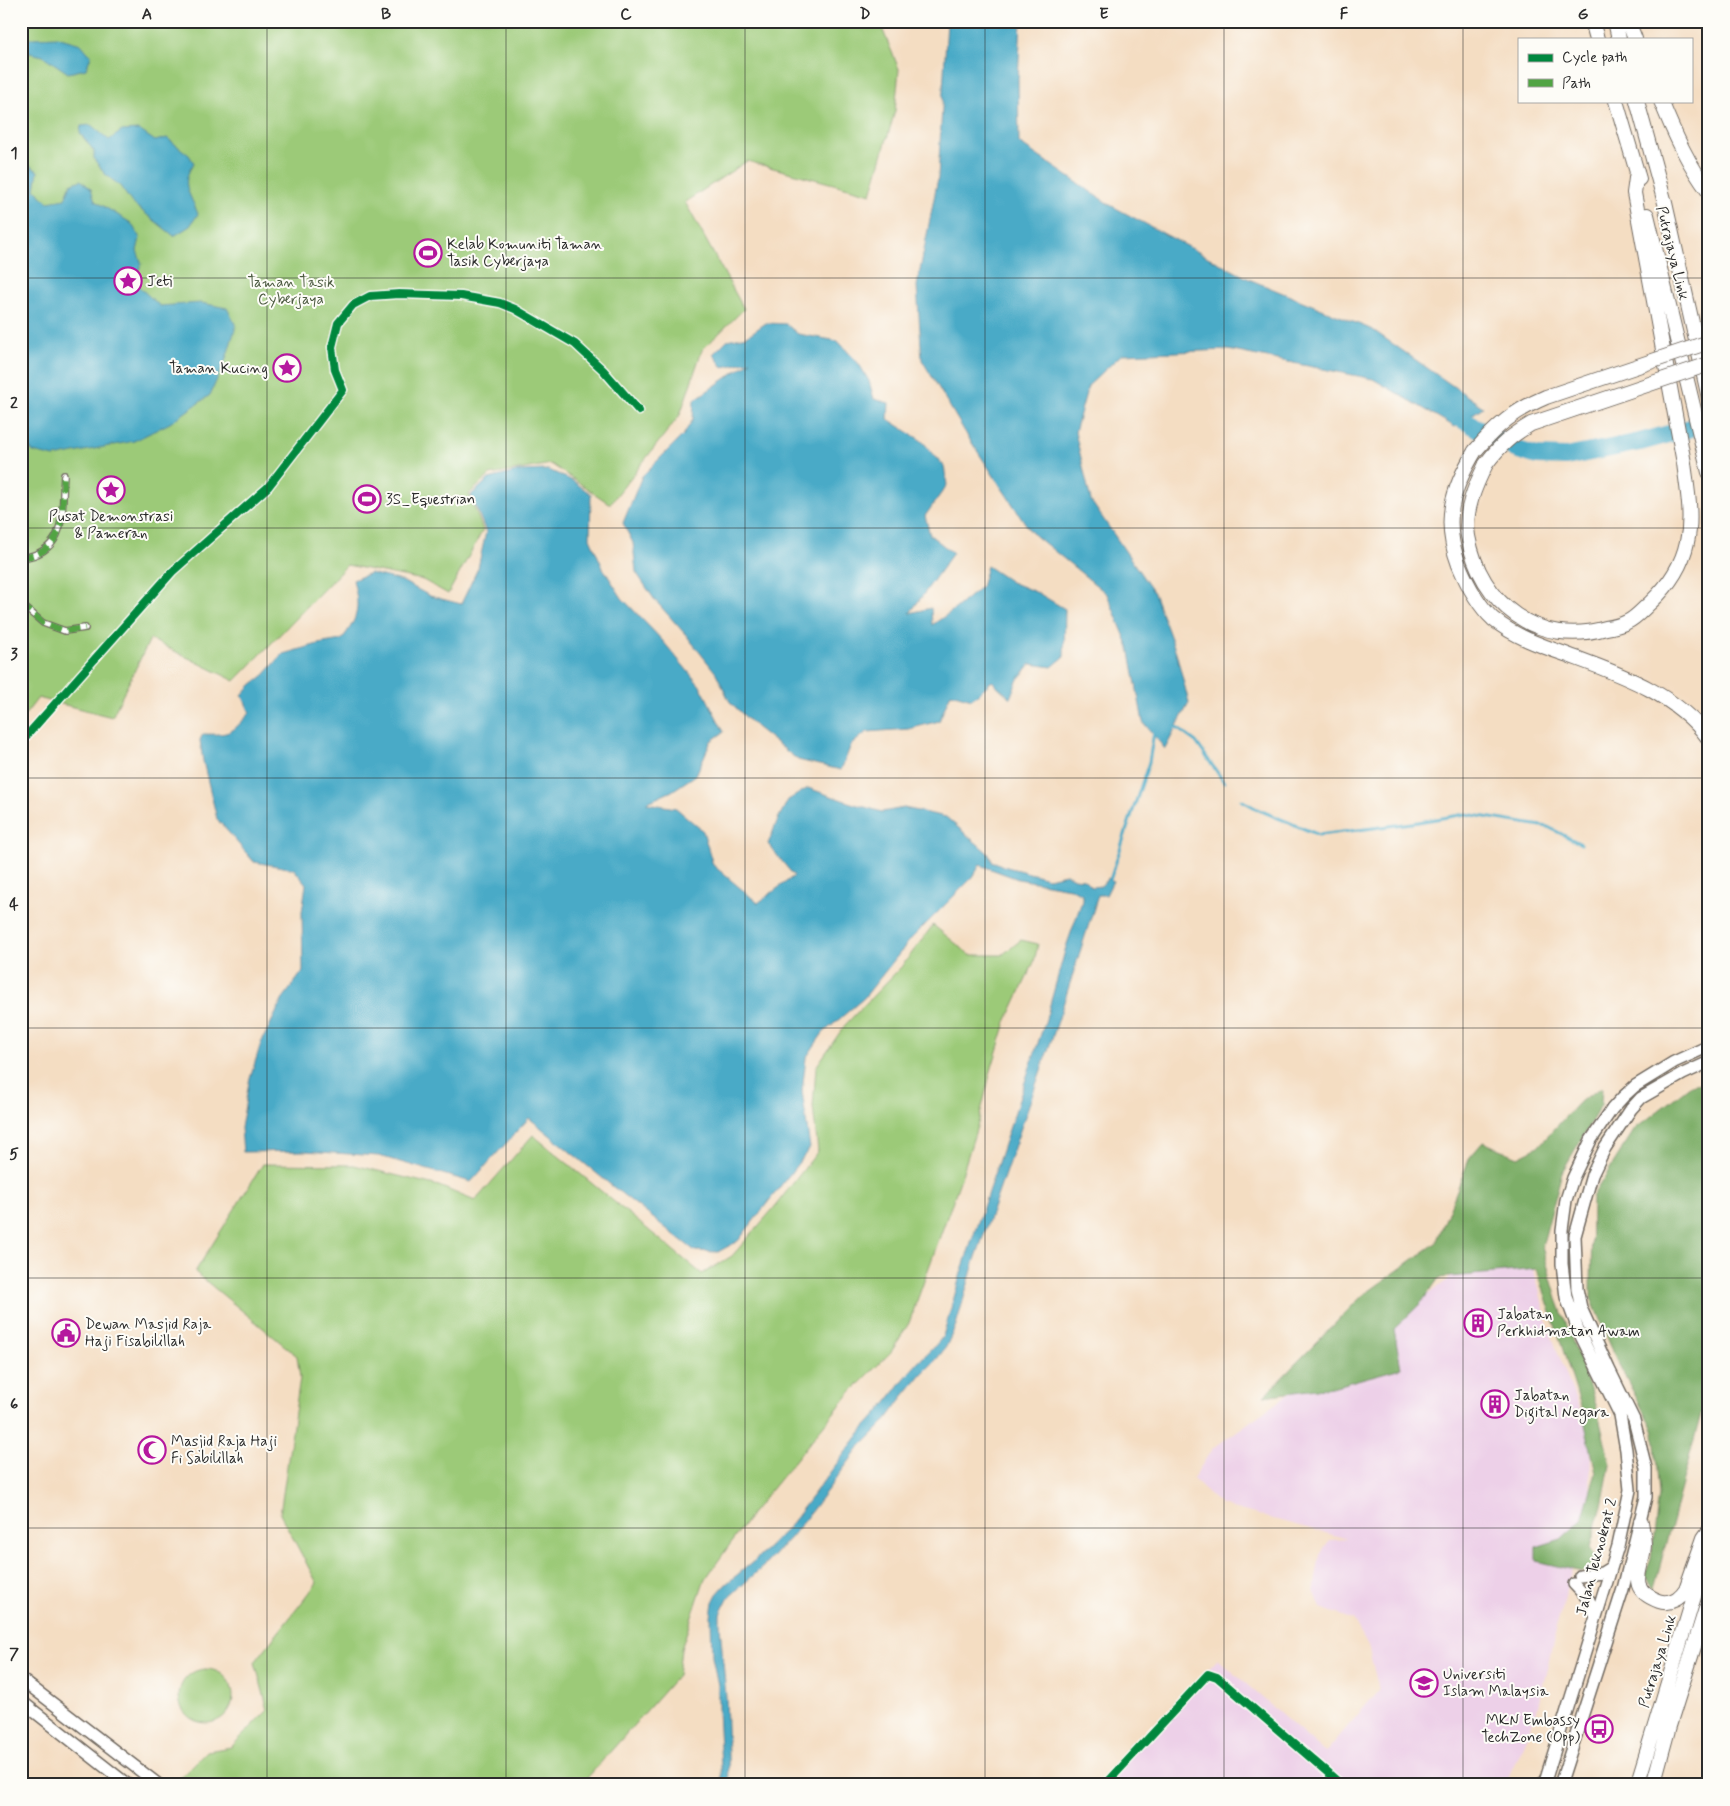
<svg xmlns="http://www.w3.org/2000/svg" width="1730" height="1806" font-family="Mynerve,sans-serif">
<rect width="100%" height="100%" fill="#fdfcf7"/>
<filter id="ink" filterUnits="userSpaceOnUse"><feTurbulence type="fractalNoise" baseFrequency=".02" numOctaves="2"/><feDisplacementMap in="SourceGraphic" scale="10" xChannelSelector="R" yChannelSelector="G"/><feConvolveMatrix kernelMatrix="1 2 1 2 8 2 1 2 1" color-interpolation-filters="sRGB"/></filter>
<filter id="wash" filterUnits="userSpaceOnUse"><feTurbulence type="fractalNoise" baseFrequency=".0096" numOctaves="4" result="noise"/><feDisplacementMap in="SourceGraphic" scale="20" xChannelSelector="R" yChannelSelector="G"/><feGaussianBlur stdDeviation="1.12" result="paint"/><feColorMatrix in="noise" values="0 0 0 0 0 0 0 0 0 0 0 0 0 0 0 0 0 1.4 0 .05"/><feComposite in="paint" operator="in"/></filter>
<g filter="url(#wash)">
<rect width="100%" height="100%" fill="#f4ddc2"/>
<path fill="#edd0e8" d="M1531 1258 1549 1329 1591 1440 1590 1508 1564 1597 1535 1718 1507 1780 1503 1785H1101L1218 1659 1325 1753 1379 1690 1368 1646 1353 1620 1321 1608 1314 1590 1320 1555 1330 1540 1348 1539 1221 1505 1193 1479 1212 1449 1459 1272Z"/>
<path fill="#9cca78" stroke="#647a52" d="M21 21H879L899 69 895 111 871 194 747 161 685 202 744 309 702 350 680 415 610 504 551 464 490 475 469 494 483 530 448 594 423 580 347 565 235 681 150 639 112 717 38 698 21 720Z
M933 925 970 955H1002L1021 940 1038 944 1034 962 1006 1022 990 1074 979 1120 961 1178 909 1323 891 1352 850 1393 752 1513 704 1581 681 1649 678 1675 581 1785H184L178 1780 207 1751 231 1747 268 1710 255 1662 317 1583 280 1514 300 1378 297 1356 195 1272 263 1164 354 1165 439 1186 475 1201 533 1135 702 1274 732 1256 773 1209 818 1151 813 1107 816 1067 845 1025 902 966Z
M179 1696a27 27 0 1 1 54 0a27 27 0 1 1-54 0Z"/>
<path fill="#7dae68" stroke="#546c4a" d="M1709 1081V1370L1702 1410 1654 1588 1645 1575 1651 1559 1659 1495 1654 1431 1616 1359 1591 1298 1592 1197 1635 1129 1691 1085Z
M1602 1087 1601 1105 1562 1172 1542 1247 1557 1299 1596 1405 1610 1464 1602 1506 1590 1547 1600 1563 1582 1572 1536 1561V1547L1561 1539 1582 1520 1596 1472 1580 1403 1537 1269 1439 1278 1421 1303 1394 1329 1401 1368 1332 1387 1264 1396 1362 1296 1436 1243 1470 1157 1483 1142 1518 1157 1538 1147 1578 1103Z"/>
<path fill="#48aac7" stroke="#3a6a79" d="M947 21H1021L1018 80 1019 143 1110 205 1251 280 1373 330 1483 407 1455 427 1373 379 1228 350 1122 354 1088 386 1075 432 1091 501 1154 593 1176 652 1189 703 1165 749 1143 722 1129 647 1107 594 1031 532 968 437 922 360 917 286 938 178Z
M57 37 81 44 91 56 86 69 68 73 43 56 21 51V43L32 38Z
M91 125 109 140 122 131 139 130 155 141 167 138 189 155 194 163C179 184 190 193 198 214L190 226 174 236 132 203 120 186 104 173 94 159V151L80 133 81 126Z
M21 160 38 171 35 190 48 202 65 199 71 184 81 180 91 189 95 201 131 223 140 238 137 251 142 264 137 273 139 287 160 306 201 303 227 308 236 326 226 359 210 395 170 423 134 441 54 457 33 452 21 438Z
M766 323 786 324 798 334 838 341 859 364 869 381 874 399 889 403 888 419 922 441 944 466 947 485 925 516 930 535 953 553 910 613 931 608 932 625 955 609 981 587 987 566 1011 582 1038 593 1065 609 1064 657 1052 667 1031 664 1018 679 1010 698 992 681 972 699 951 693 939 721 909 729 867 732 851 745 841 770 798 760 756 727 730 702 716 673 686 635 654 599 636 572 633 543 623 523 642 476 684 434 693 419 694 400 751 361 723 367 713 354 727 340 747 336Z
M549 470 573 481 591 494 590 538 603 568 622 598 662 640 701 687 724 732 711 741 696 775 672 791 646 803 676 808 703 831 713 865 758 903 794 876 768 844 778 819 788 800 808 788 851 803 882 812 904 808 946 817 988 853 993 863 995 862 1003 866 1048 878 1066 874 1074 878 1084 879 1092 887 1101 886 1108 878 1113 881 1106 895H1098L1095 905 1056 1027 974 1263 956 1325 946 1347 936 1360 921 1375 903 1397 884 1423 860 1447 797 1530 766 1564 728 1598 720 1614V1625L726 1697 729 1785H722L718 1710V1685L712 1657 711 1616 713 1602 717 1594 726 1584 754 1561 786 1530 864 1428C883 1410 896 1388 913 1368 923 1356 935 1348 943 1336L961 1273 1046 1019 1066 947 1082 901V894L1070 888 1018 879 980 865 973 877 911 939 864 998 823 1033 806 1058 802 1091 810 1148 738 1241 718 1252 695 1251 612 1186 529 1118 471 1182 379 1156 305 1151 243 1152 241 1128 249 1082 261 1043 284 997 303 971 302 912 306 884 294 869 254 862 217 819 203 761 200 740 203 734C232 735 231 733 250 713L242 695 251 685 264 675 283 654 318 644 341 640C359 618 360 607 353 580L370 573 402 581 430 596 461 604 478 568 486 532 471 495 489 479 520 471Z"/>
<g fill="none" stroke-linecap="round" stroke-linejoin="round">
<path stroke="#48aac7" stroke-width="3" d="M1174 726 1196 742 1224 782
M1241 800 1259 810 1319 835 1412 823 1466 814 1548 827 1581 844
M1110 880 1149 762 1154 732"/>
<path stroke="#48aac7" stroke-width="18" d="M1445 410 1515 449 1537 456 1566 457 1640 442 1709 423"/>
</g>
</g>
<g filter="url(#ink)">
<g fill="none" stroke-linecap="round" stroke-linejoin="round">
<g stroke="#716960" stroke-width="8">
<path id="pedestrian" d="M21 558C69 552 61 511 64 475
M21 604 43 623 65 631 85 628"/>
</g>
<g stroke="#716960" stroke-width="10">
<path id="minor" d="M21 742 172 572 268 487 343 390 335 370 332 347 338 323 353 305 370 296 399 294 461 296 500 303 515 309 575 344 603 370 639 411
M1105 1785 1208 1674 1217 1677 1342 1785"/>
</g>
<g stroke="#716960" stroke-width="14">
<path id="secondary" d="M1580 1576 1602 1573 1610 1568
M1574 1584 1589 1600 1596 1617
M21 1679 159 1785
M21 1701 128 1785
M1542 1785 1546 1778 1618 1546 1630 1490 1626 1450 1620 1415 1579 1332 1566 1297 1562 1264V1230L1566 1200 1573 1178 1591 1140 1612 1109 1623 1097 1635 1086 1674 1062 1709 1046
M1560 1785 1623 1589 1646 1497V1468L1634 1420 1609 1369 1581 1308 1577 1289 1575 1236 1592 1175 1605 1148 1631 1109 1641 1098 1683 1074 1709 1062"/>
</g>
<g stroke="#716960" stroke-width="16">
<path id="motorway" d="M1592 21 1597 39
M1615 21 1619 39
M1628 21 1635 39
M1616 101 1639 179
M1637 101 1665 203 1709 398
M1661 101C1674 133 1688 164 1709 192
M1647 215 1709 472
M1475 451C1452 489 1442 521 1459 565 1467 584 1477 604 1493 619 1515 637 1542 646 1568 655 1619 674 1676 693 1709 739
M1486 464C1475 486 1464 511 1468 536 1480 604 1538 648 1606 628 1613 627 1621 625 1627 622 1636 618 1644 608 1651 602 1668 586 1682 566 1687 542 1693 516 1687 488 1684 463L1634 193 1637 171
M1641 1522C1642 1529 1644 1538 1644 1545 1643 1570 1624 1588 1659 1601 1670 1605 1680 1598 1686 1589L1704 1538 1709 1531
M1637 1785 1709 1547
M1653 1785 1669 1726 1709 1599"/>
</g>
<use href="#pedestrian" stroke="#fff" stroke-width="5.5"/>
<use href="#minor" stroke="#fff" stroke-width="8"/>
<use href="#secondary" stroke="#fff" stroke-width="11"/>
<use href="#motorway" stroke="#fff" stroke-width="14"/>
<g stroke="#716960" stroke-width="16" stroke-linecap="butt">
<path id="motorway-bridge" d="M1475 451C1496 426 1515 410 1546 397L1709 342
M1486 464C1500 445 1511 436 1531 424L1709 364"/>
</g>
<use href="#motorway-bridge" stroke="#fff" stroke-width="14"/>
<path stroke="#51a443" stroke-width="6" stroke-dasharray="12 6" stroke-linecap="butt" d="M21 558C69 552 61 511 64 475
M21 604 43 623 65 631 85 628"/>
<g stroke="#fdfcf7" stroke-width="11">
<path id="cycleway" d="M21 742 172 572 268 487 343 390 335 370 332 347 338 323 353 305 370 296 399 294 461 296 500 303 515 309 575 344 603 370 639 411
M1105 1785 1208 1674 1217 1677 1342 1785"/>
</g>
<use href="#cycleway" stroke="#00873e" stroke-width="8"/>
</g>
</g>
<path fill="none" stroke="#2b2b2b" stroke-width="1" stroke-opacity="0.55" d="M267 21V1785M506 21V1785M745 21V1785M985 21V1785M1224 21V1785M1463 21V1785M21 278H1709M21 528H1709M21 778H1709M21 1028H1709M21 1278H1709M21 1528H1709"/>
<defs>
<g id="stadium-ring" transform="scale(1.4375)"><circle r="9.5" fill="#fdfcf7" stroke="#b5179e" stroke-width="1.5"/><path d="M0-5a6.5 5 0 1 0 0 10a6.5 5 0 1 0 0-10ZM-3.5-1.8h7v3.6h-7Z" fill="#b5179e"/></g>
<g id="sight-ring" transform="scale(1.4375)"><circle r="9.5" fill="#fdfcf7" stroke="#b5179e" stroke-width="1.5"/><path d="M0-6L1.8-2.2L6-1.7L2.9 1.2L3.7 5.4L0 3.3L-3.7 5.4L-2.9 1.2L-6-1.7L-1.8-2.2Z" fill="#b5179e"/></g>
<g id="building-ring" transform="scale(1.4375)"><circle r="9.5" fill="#fdfcf7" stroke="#b5179e" stroke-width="1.5"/><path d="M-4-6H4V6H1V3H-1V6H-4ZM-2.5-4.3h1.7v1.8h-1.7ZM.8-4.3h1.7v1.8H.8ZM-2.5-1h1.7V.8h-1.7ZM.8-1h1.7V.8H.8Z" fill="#b5179e"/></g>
<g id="civic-ring" transform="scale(1.4375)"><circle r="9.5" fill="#fdfcf7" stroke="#b5179e" stroke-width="1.5"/><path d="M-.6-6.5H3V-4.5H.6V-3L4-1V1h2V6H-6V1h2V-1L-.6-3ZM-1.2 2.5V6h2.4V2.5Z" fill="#b5179e"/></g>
<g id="mosque-ring" transform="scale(1.4375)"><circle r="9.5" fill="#fdfcf7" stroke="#b5179e" stroke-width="1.5"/><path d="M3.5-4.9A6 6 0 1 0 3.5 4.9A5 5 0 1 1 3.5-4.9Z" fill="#b5179e"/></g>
<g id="university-ring" transform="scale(1.4375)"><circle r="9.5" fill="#fdfcf7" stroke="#b5179e" stroke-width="1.5"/><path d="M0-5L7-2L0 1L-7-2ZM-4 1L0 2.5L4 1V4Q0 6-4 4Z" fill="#b5179e"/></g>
<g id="bus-ring" transform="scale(1.4375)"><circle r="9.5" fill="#fdfcf7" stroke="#b5179e" stroke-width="1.5"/><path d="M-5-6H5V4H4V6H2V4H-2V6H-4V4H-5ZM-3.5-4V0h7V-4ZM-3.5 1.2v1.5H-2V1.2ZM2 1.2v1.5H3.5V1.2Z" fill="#b5179e"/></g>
</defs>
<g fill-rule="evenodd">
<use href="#stadium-ring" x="428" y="253"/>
<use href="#sight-ring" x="128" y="281"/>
<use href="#sight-ring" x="287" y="368"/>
<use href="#sight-ring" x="111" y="490"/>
<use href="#stadium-ring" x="367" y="499"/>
<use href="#building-ring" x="1478" y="1323"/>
<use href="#civic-ring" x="66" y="1333"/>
<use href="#building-ring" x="1495" y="1404"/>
<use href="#mosque-ring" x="152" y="1450"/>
<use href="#university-ring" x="1424" y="1683"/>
<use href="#bus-ring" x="1599" y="1729"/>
</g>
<g text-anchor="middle" stroke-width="4" stroke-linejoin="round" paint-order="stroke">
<g font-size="15" fill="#2b2b2b" stroke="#fdfcf7" text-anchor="start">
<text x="447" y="249">Kelab Komuniti Taman<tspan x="447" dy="17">Tasik Cyberjaya</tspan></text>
<text x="147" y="286">Jeti</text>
<text x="268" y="373" text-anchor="end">Taman Kucing</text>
<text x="386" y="504">3S_Equestrian</text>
<text x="111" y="521" text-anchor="middle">Pusat Demonstrasi<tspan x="111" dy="17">&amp; Pameran</tspan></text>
<text x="1497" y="1319">Jabatan<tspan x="1497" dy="17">Perkhidmatan Awam</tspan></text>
<text x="85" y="1329">Dewan Masjid Raja<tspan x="85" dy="17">Haji Fisabilillah</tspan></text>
<text x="1514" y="1400">Jabatan<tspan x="1514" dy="17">Digital Negara</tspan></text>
<text x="171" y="1446">Masjid Raja Haji<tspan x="171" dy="17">Fi Sabilillah</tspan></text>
<text x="1443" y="1679">Universiti<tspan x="1443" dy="17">Islam Malaysia</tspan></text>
<text x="1580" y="1725" text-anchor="end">MKN Embassy<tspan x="1580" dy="17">TechZone (Opp)</tspan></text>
</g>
<g font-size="15" fill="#2b2b2b" stroke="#fdfcf7">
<text transform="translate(1673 253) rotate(76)" y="5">Putrajaya Link</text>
<text transform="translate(1596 1557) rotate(-75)" y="5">Jalan Teknokrat 2</text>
<text transform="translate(1657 1661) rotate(-73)" y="5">Putrajaya Link</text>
</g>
<g font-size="15" fill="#4d5b42" stroke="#fdfcf7">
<text x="291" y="287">Taman Tasik<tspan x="291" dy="17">Cyberjaya</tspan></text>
</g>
</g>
<rect width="1730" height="1806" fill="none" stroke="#fdfcf7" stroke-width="55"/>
<rect x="1518" y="38" width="175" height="65" fill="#fdfcf7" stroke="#a9a8a5"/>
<rect x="1528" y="54" width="25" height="8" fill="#00873e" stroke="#a9a8a5"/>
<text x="1562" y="62" font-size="15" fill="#2b2b2b">Cycle path</text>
<rect x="1528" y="79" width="25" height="8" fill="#51a443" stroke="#a9a8a5"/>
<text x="1562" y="88" font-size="15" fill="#2b2b2b">Path</text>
<rect x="28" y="28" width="1674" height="1750" fill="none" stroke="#2b2b2b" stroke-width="2"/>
<g font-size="16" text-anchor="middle" font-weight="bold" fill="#2b2b2b">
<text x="147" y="19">A</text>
<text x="386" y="19">B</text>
<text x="626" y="19">C</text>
<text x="865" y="19">D</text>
<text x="1104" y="19">E</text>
<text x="1344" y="19">F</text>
<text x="1583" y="19">G</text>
<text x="14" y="158">1</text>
<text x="14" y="408">2</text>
<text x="14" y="659">3</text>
<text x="14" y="909">4</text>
<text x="14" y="1159">5</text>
<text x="14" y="1409">6</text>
<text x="14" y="1659">7</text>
</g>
</svg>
